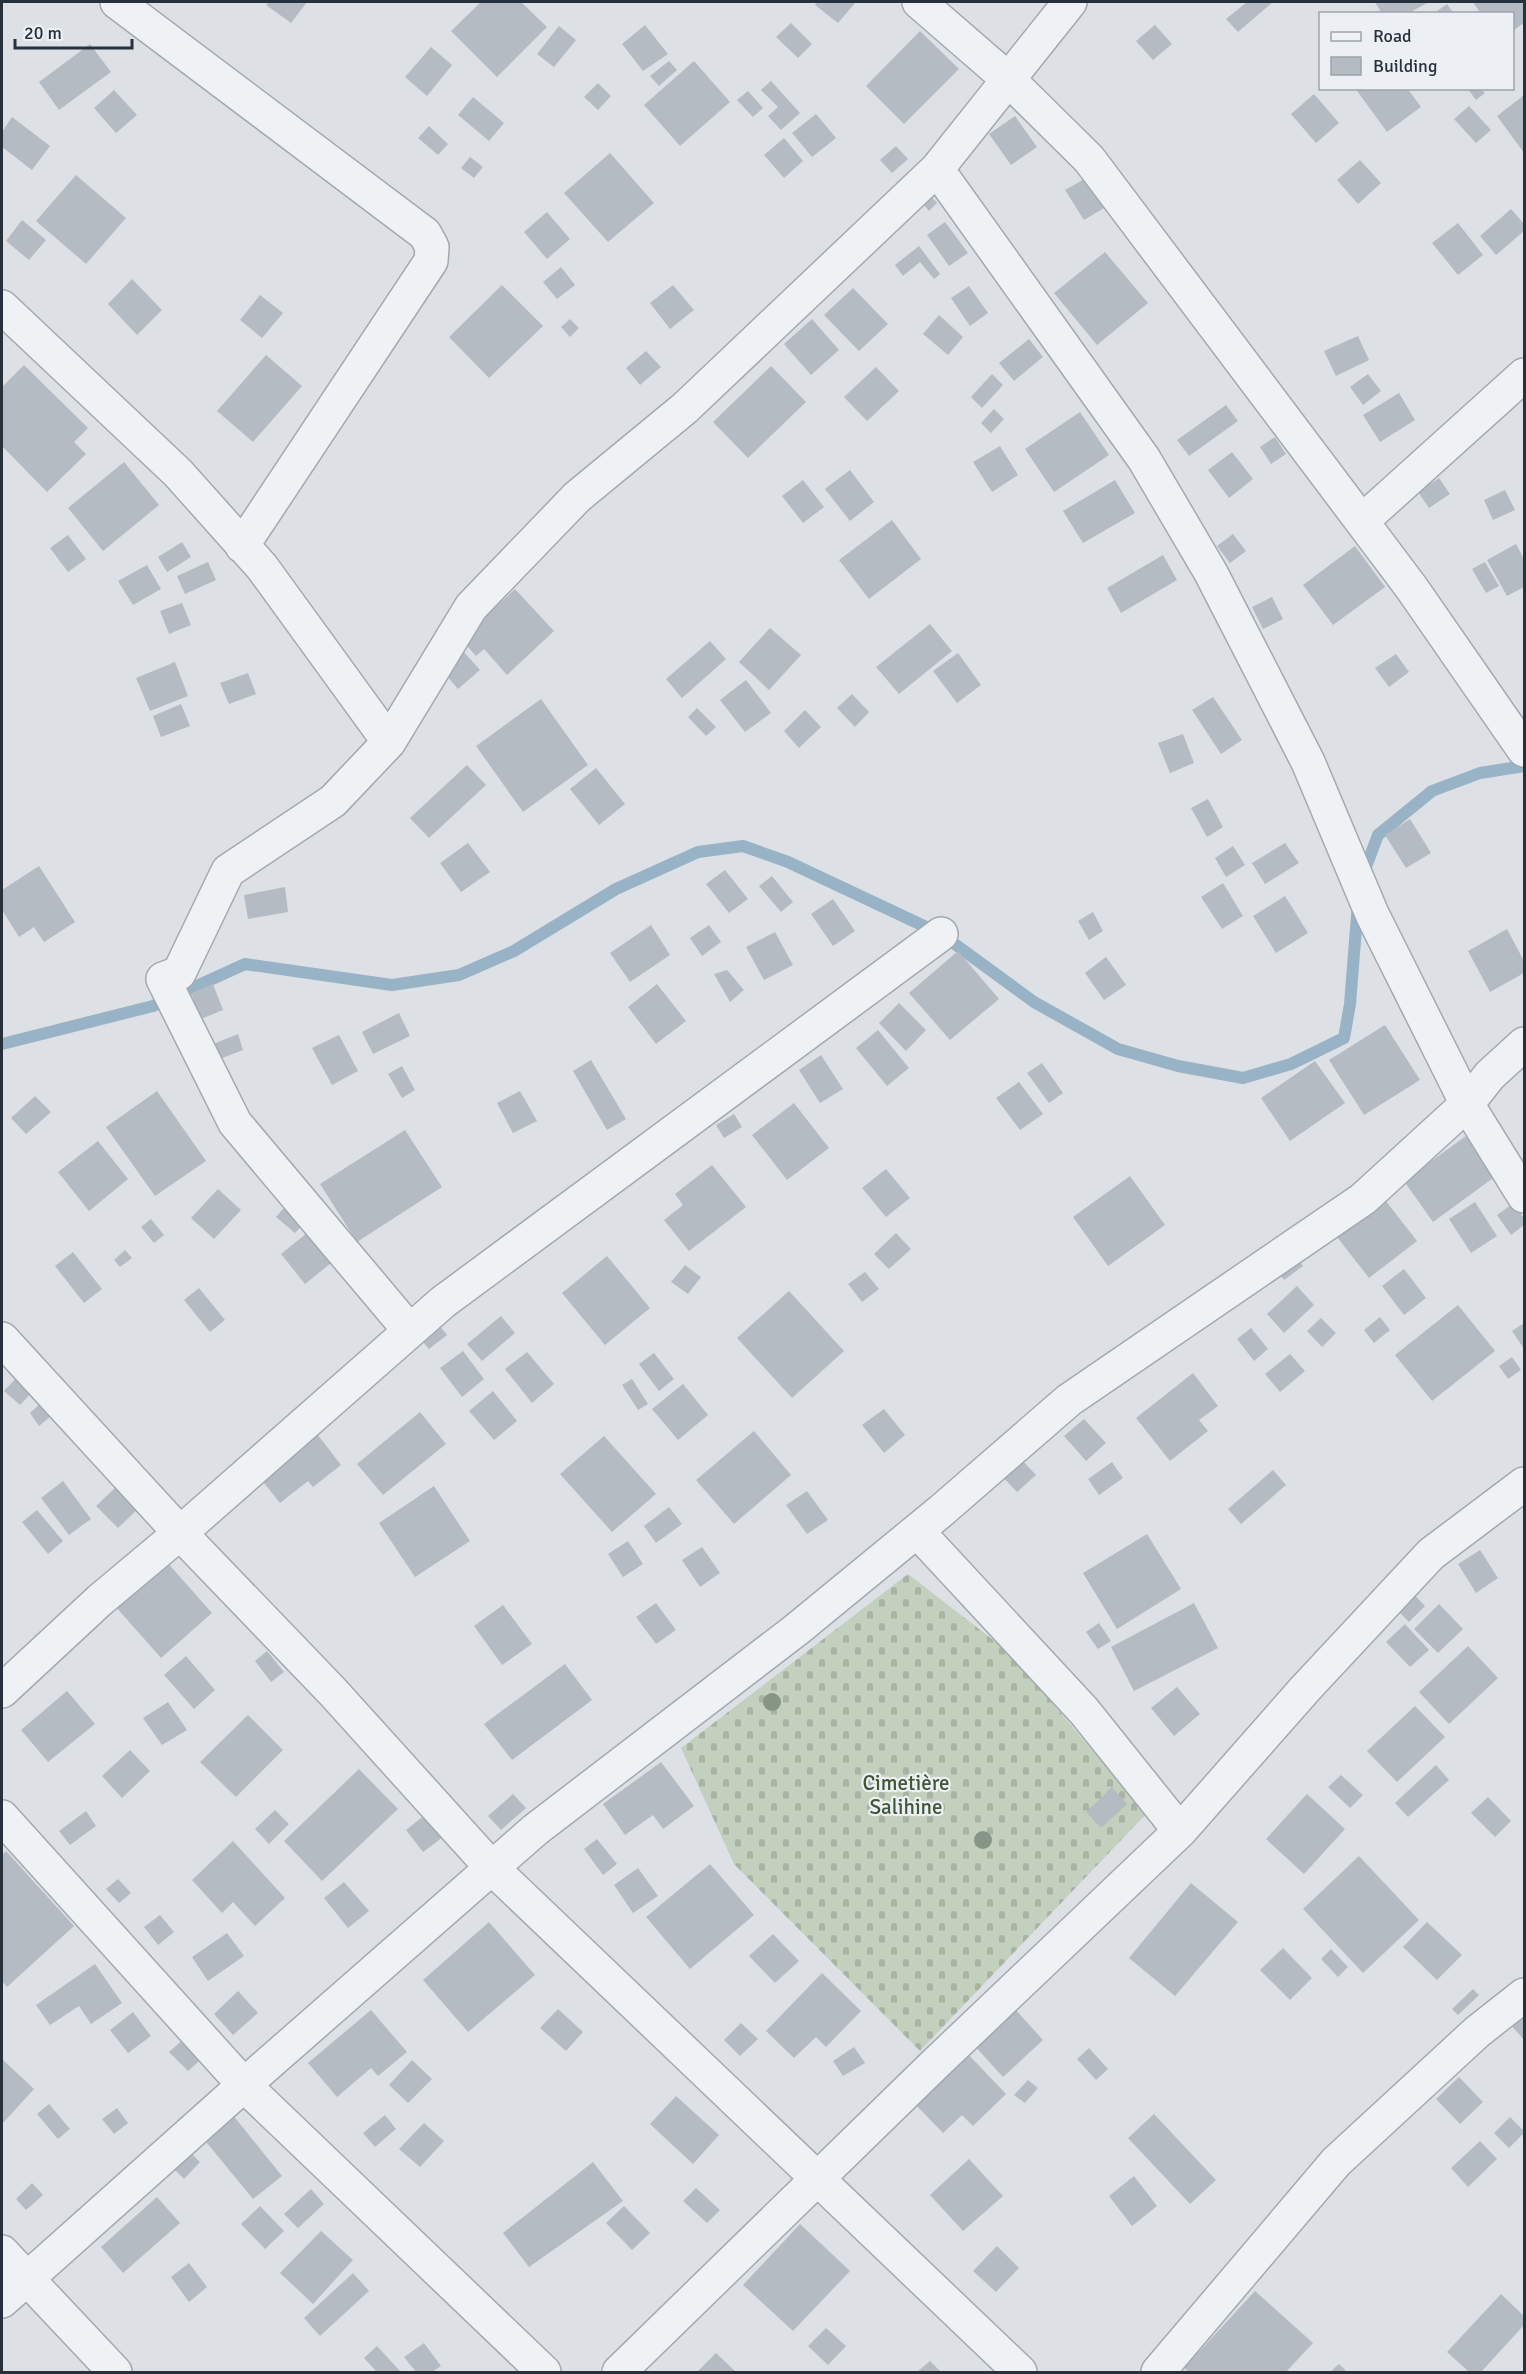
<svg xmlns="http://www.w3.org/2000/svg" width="1526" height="2374" font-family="Signika,sans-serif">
<defs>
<pattern id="cemetery-stones" width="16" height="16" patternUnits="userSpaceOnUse" patternTransform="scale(1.5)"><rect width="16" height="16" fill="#c4d0be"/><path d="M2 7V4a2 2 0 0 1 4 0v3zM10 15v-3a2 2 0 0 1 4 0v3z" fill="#a8b3a4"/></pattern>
</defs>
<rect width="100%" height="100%" fill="#dde1e6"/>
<path fill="url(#cemetery-stones)" d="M908 1574 1010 1653 1146 1814 920 2051 734 1864 681 1748Z"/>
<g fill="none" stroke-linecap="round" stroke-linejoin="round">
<path stroke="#98b3c5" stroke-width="12" d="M1363 875 1378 835 1432 791 1480 773 1524 766
M2 1044 153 1006 245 964 392 985 459 975 514 951 616 889 698 852 743 846 788 862 941 934 1034 1002 1118 1049 1178 1066 1243 1078 1291 1064 1344 1038 1350 1004 1358 903"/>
</g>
<path fill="#b4bbc2" d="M269 2H307L291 23 266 5Z
M481 2H521L547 27 497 77 451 31Z
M817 2H856L838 23 815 5Z
M1247 2H1273L1238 32 1226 19Z
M1375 2H1429L1407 14H1382Z
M1473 2H1521L1524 6V23L1512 31V14H1481Z
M1447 4 1454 14H1433Z
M791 23 812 44 798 58 776 37Z
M645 25 668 54 643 71 622 44Z
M1155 25 1172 44 1153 60 1136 41Z
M559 26 576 40 554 67 537 54Z
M920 31 959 69 904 124 866 86Z
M90 44 111 72 59 110 39 82Z
M431 47 452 65 427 96 405 77Z
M669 61 677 70 659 86 650 76Z
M694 61 730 102 680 146 644 105Z
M771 81 800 113 781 130 768 116 778 107 761 90Z
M598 83 611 96 598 110 584 97Z
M1355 88H1407L1421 107 1387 132Z
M1467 88H1480L1485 93 1476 100Z
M114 90 137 115 116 133 94 108Z
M748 91 763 108 753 117 737 100Z
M1314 94 1339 123 1316 143 1291 114Z
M1524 95V153L1497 116Z
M473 97 504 123 489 141 458 115Z
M1469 106 1491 130 1476 143 1454 119Z
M816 114 836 138 812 157 792 133Z
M1015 116 1037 147 1011 165 989 134Z
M12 117 50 146 32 170 2 147V132Z
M429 126 448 144 438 155 418 138Z
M784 138 803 161 784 178 764 155Z
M896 146 908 159 892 173 880 160Z
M610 153 654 203 608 242 564 193Z
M470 157 483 167 474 178 461 168Z
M1360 160 1381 183 1358 204 1337 180Z
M76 175 126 218 86 264 36 221Z
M1086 178 1104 208 1084 220 1065 190Z
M930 195 937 203 929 211 921 202Z
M1511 209 1524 224V231L1496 255 1480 236Z
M547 212 570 239 547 259 524 232Z
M22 220 46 240 29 260 6 241Z
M945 222 968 253 949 266 927 235Z
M1458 223 1483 255 1458 275 1432 243Z
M919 246 940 274 934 279 920 262 903 276 895 265Z
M1105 252 1148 303 1097 345 1054 293Z
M561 267 575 285 557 299 543 282Z
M132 279 162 310 137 335 108 304Z
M502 285 543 326 489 378 449 337Z
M673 285 694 310 670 329 650 303Z
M969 286 988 313 970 326 951 298Z
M853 288 888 324 859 351 824 315Z
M260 295 283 313 262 338 240 320Z
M939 315 963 337 948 355 923 334Z
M570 319 579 328 570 337 561 327Z
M812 319 839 350 811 375 784 344Z
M1358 336 1369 360 1336 376 1324 351Z
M1029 339 1043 357 1014 381 999 363Z
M646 351 661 367 640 385 626 368Z
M266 355 302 386 253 442 217 411Z
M24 365 88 428 74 442 86 454 47 492 2 446V387Z
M771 366 806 402 748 458 713 422Z
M876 367 899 391 867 421 844 397Z
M992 374 1003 385 982 408 971 397Z
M1368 374 1381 391 1363 405 1350 387Z
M1399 393 1415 420 1380 442 1363 415Z
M1226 405 1238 421 1189 456 1177 440Z
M994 409 1004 419 991 433 981 423Z
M1080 412 1109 455 1054 492 1025 449Z
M1275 437 1286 454 1271 464 1260 447Z
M1000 446 1018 475 992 492 973 462Z
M1232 452 1253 479 1229 498 1208 470Z
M124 462 159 505 103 551 68 508Z
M850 470 874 502 850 521 825 489Z
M1439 478 1450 494 1429 508 1418 492Z
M803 480 824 507 803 523 782 496Z
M1115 480 1135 513 1083 543 1063 511Z
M1505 490 1515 510 1493 520 1484 500Z
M892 520 921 559 869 599 839 560Z
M1233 534 1246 551 1230 563 1217 546Z
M68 535 86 559 68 572 50 548Z
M182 542 191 557 167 572 158 557Z
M1516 544 1524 559V587L1507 596 1487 560Z
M1355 546 1385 587 1333 625 1303 585Z
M1163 555 1177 580 1121 613 1107 588Z
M208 562 216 580 185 594 177 576Z
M1485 562 1499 586 1486 593 1472 569Z
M147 565 161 589 133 605 118 581Z
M515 589 554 631 507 675 484 649 476 656 461 639Z
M1272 597 1283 619 1263 629 1252 607Z
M182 603 191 625 169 634 160 611Z
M930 624 952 651 899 694 876 667Z
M770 628 801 655 769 690 739 662Z
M710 641 726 659 682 698 666 679Z
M463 651 480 670 458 689 441 669Z
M958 653 981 685 957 703 933 671Z
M1396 654 1409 672 1389 687 1375 668Z
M175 662 188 696 150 711 136 678Z
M248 673 256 694 229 704 220 683Z
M746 680 771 713 745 732 720 700Z
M852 694 869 712 855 727 837 708Z
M1213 697 1242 740 1221 754 1192 710Z
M541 699 588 765 523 812 476 746Z
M181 704 190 726 161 737 153 716Z
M697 708 716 727 706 736 688 717Z
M805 710 821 727 799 748 784 731Z
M1183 734 1194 763 1170 773 1158 743Z
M467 765 486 785 429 838 410 818Z
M596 768 625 804 599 825 570 789Z
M1208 799 1223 827 1207 837 1191 808Z
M1410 819 1431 853 1406 868 1385 835Z
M468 843 490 872 461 892 440 863Z
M1285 843 1299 863 1265 884 1252 863Z
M1233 846 1245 865 1226 877 1215 858Z
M39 866 75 922 44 942 34 927 19 937 2 910V890Z
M725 870 748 899 729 913 706 884Z
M772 876 793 902 781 912 759 886Z
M1223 883 1243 916 1222 929 1201 897Z
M285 887 288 912 248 919 244 895Z
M1285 896 1308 933 1276 953 1253 916Z
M833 899 855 931 833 946 811 914Z
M1093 912 1103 931 1089 940 1078 921Z
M651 925 670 955 630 982 610 953Z
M709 925 721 942 702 956 690 938Z
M1507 929 1524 961V973L1490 992 1468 951Z
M775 932 793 965 764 980 746 947Z
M958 951 999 999 950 1040 909 993Z
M1106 957 1126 985 1104 1000 1085 973Z
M727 970 744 990 730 1002 714 974Z
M213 984 223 1010 201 1019 191 993Z
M657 984 686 1021 656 1044 628 1007Z
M899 1003 926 1030 906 1051 879 1023Z
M399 1013 410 1036 373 1054 362 1032Z
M1385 1025 1420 1080 1364 1115 1329 1060Z
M878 1030 909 1068 887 1086 856 1048Z
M238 1034 243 1050 217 1060 211 1045Z
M339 1035 358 1071 332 1085 312 1048Z
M821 1055 843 1089 820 1103 799 1070Z
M591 1060 626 1119 607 1130 573 1071Z
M1315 1061 1345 1103 1290 1141 1261 1098Z
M1042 1063 1063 1093 1049 1103 1027 1073Z
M402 1066 415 1090 402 1098 388 1074Z
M1019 1082 1043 1114 1020 1130 996 1098Z
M157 1091 206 1161 155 1196 106 1127Z
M520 1091 537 1121 513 1133 497 1103Z
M35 1096 51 1112 26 1134 11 1118Z
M794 1103 829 1148 787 1180 752 1135Z
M734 1114 742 1127 724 1138 716 1125Z
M405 1130 442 1187 357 1242 320 1184Z
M1470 1133 1500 1173 1433 1222 1404 1181Z
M98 1141 128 1179 89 1211 58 1172Z
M712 1165 746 1207 689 1251 664 1220 683 1205 675 1194Z
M886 1169 910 1198 886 1217 862 1188Z
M1130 1176 1165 1225 1108 1266 1073 1217Z
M218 1189 241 1210 214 1239 191 1218Z
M292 1199 311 1216 295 1233 276 1217Z
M1385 1200 1417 1241 1369 1278 1337 1237Z
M1475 1202 1497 1236 1471 1253 1449 1219Z
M1514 1203 1524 1219V1225L1511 1235 1497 1215Z
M151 1219 164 1235 154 1243 141 1227Z
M307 1233 331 1263 305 1284 281 1254Z
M896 1233 911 1249 889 1269 874 1254Z
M125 1250 132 1258 120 1267 114 1260Z
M1291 1251 1303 1266 1284 1280 1272 1264Z
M73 1252 102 1289 84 1303 55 1266Z
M607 1256 650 1308 605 1345 562 1293Z
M685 1265 701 1277 688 1294 671 1282Z
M1404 1269 1426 1298 1404 1315 1382 1286Z
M865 1272 879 1289 862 1302 848 1284Z
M1297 1286 1314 1305 1284 1333 1267 1314Z
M199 1288 225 1320 210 1332 184 1300Z
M789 1291 844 1351 792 1398 737 1338Z
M1458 1305 1495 1351 1432 1401 1395 1355Z
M501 1316 515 1333 482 1361 467 1344Z
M1380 1317 1390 1330 1374 1343 1364 1330Z
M1321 1318 1336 1333 1322 1347 1307 1331Z
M435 1320 447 1335 429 1349 417 1335Z
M1524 1323V1349L1512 1331Z
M1251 1328 1268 1349 1254 1361 1237 1339Z
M463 1351 484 1379 462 1397 440 1368Z
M527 1352 554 1384 532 1403 505 1369Z
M654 1353 674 1379 659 1391 639 1364Z
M1290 1354 1305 1371 1280 1392 1265 1374Z
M1512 1357 1521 1370 1508 1379 1499 1366Z
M1193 1373 1218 1406 1199 1420 1208 1431 1170 1461 1136 1418Z
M20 1374 35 1389 20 1405 4 1391Z
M632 1379 648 1404 638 1410 622 1385Z
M683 1384 708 1415 678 1440 652 1409Z
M493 1391 517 1421 494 1440 469 1411Z
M41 1403 51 1416 39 1426 30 1413Z
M884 1409 905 1435 884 1453 862 1425Z
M420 1412 446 1444 383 1495 357 1464Z
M1084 1419 1106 1443 1086 1461 1064 1436Z
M314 1430 341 1465 313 1487 308 1481 280 1503 257 1474Z
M754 1431 791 1475 734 1524 696 1480Z
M604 1436 656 1494 612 1532 560 1474Z
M1020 1458 1036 1475 1017 1492 1001 1475Z
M1112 1462 1123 1478 1099 1495 1088 1479Z
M1273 1470 1286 1485 1241 1524 1228 1509Z
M63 1481 91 1519 69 1535 41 1498Z
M434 1486 470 1541 415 1577 379 1523Z
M116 1487 138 1509 118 1528 96 1506Z
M807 1491 828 1520 807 1534 786 1505Z
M669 1507 682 1524 656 1543 644 1526Z
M37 1510 63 1541 48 1554 22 1522Z
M1147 1534 1181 1589 1117 1629 1083 1573Z
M628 1541 643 1564 623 1577 608 1554Z
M702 1547 720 1573 700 1587 682 1560Z
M1480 1550 1498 1578 1476 1593 1458 1564Z
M166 1561 212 1613 161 1658 115 1606Z
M1408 1588 1425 1606 1409 1622 1391 1604Z
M656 1603 676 1630 656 1644 636 1617Z
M1194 1603 1218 1648 1134 1691 1111 1647Z
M1439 1604 1463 1629 1438 1653 1414 1629Z
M503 1605 532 1644 502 1665 474 1626Z
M1099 1623 1111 1641 1098 1649 1086 1632Z
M1405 1624 1429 1650 1410 1667 1386 1642Z
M1468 1646 1498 1678 1449 1724 1419 1692Z
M267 1651 284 1672 271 1682 255 1661Z
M186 1656 215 1690 194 1709 164 1675Z
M565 1664 592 1700 512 1760 484 1724Z
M1177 1687 1200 1714 1174 1736 1151 1708Z
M67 1691 95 1724 48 1762 21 1730Z
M168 1702 187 1730 162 1745 143 1718Z
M1415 1706 1445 1737 1397 1782 1367 1751Z
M248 1715 283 1750 236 1797 200 1762Z
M130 1750 150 1771 122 1798 102 1776Z
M661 1762 694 1806 663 1829 653 1815 625 1835 603 1804Z
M1436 1765 1449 1780 1408 1817 1395 1803Z
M359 1769 398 1809 322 1881 284 1841Z
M1341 1775 1363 1795 1350 1808 1328 1787Z
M1112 1787 1127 1804 1101 1828 1086 1812Z
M513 1794 526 1808 501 1830 488 1816Z
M1307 1794 1345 1829 1304 1874 1266 1839Z
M1488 1797 1511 1821 1495 1837 1471 1813Z
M275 1810 289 1824 269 1844 255 1829Z
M86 1811 96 1826 70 1845 59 1831Z
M426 1814 443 1837 423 1852 406 1830Z
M597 1839 617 1864 603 1875 584 1849Z
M233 1841 285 1898 255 1926 233 1902 222 1913 192 1880Z
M6 1851 74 1926 7 1987 2 1981V1855Z
M1359 1856 1419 1920 1363 1973 1303 1909Z
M710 1864 754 1915 690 1969 646 1917Z
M638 1868 658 1896 633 1913 614 1885Z
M118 1879 131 1893 119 1903 106 1889Z
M344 1882 369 1911 348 1928 324 1898Z
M1191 1883 1238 1922 1175 1996 1129 1958Z
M160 1915 174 1932 158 1945 144 1927Z
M489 1922 535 1975 468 2032 423 1980Z
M1427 1922 1462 1955 1437 1980 1403 1947Z
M227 1933 244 1956 208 1981 192 1957Z
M773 1934 799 1961 775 1983 749 1956Z
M1283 1948 1312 1978 1290 2000 1260 1970Z
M1331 1949 1348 1967 1338 1977 1321 1959Z
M95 1964 122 2003 91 2024 79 2006 50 2025 36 2005Z
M822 1973 861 2011 826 2047 816 2037 794 2058 766 2031Z
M1473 1989 1479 1995 1458 2015 1452 2009Z
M238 1991 258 2013 233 2035 214 2014Z
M1013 2007 1043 2040 1003 2077 973 2044Z
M558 2009 583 2032 566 2051 540 2028Z
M371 2010 407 2052 378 2076 371 2068 337 2097 308 2063Z
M133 2012 151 2036 128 2053 110 2030Z
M1524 2014V2040L1511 2025Z
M741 2023 758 2039 740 2056 724 2040Z
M187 2036 205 2056 188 2071 169 2052Z
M854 2047 865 2063 843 2076 833 2061Z
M1089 2048 1108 2069 1096 2080 1077 2059Z
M966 2052 1006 2094 973 2126 962 2115 943 2133 914 2103Z
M2 2059 34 2089 2 2124Z
M412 2060 432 2079 408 2103 389 2085Z
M1459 2077 1483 2102 1460 2124 1436 2099Z
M1028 2080 1038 2088 1025 2103 1014 2095Z
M676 2096 719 2135 693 2164 650 2124Z
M49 2104 70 2129 58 2139 37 2114Z
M117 2108 128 2123 114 2134 102 2119Z
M232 2114 282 2176 253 2199 202 2137Z
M1154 2114 1216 2180 1190 2204 1128 2138Z
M385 2115 396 2129 375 2147 363 2133Z
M1510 2117 1524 2131V2133L1509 2148 1494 2133Z
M424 2123 444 2141 420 2167 399 2149Z
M1480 2141 1497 2159 1468 2187 1451 2168Z
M187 2149 200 2162 184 2179 171 2166Z
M969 2159 1003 2196 963 2231 930 2195Z
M593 2162 623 2201 529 2267 503 2233Z
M1134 2176 1157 2206 1132 2226 1109 2196Z
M32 2183 43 2195 26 2210 16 2199Z
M696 2188 720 2210 707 2223 683 2201Z
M311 2189 324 2204 298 2228 284 2214Z
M157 2197 180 2223 123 2273 101 2247Z
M260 2206 284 2231 265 2249 241 2224Z
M624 2206 650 2233 632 2250 606 2223Z
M800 2224 850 2271 793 2331 743 2285Z
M321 2231 353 2260 313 2304 280 2273Z
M997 2246 1019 2268 996 2292 973 2271Z
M189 2263 207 2287 189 2302 171 2277Z
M353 2273 369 2291 320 2336 304 2318Z
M1255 2291 1313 2343 1286 2372H1189L1184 2368Z
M1501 2294 1524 2316V2325L1481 2372H1469L1447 2352Z
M826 2328 846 2346 828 2365 808 2346Z
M424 2343 441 2366 432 2372H416L404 2357Z
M377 2346 400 2371 399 2372H377L364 2358Z
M716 2353 736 2372H697Z
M930 2361 941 2372H917Z
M1339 2364 1347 2372H1330Z"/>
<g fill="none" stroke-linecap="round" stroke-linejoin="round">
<g stroke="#a3a9b0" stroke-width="36">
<path id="minor" d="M117 2 425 234 432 247 431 261 242 546
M919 2 1009 80 1089 159 1411 587 1524 750
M937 169 1144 459 1211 573 1308 762 1372 914 1467 1104 1524 1196
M2 307 178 473 262 567 389 742
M1362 521 1524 375
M410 1331 235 1123 163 979 179 973 228 871 333 801 389 742 471 607 577 497 685 408 937 169 1070 2
M2 1339 180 1533 332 1691 492 1868 1020 2372
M917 1531 1084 1711 1180 1831
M2 1691 100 1600 180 1533 443 1302 941 934
M2 1817 244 2085 544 2372
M2 2252 115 2372
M2 2301 244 2085 535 1830 796 1630 941 1511 1069 1400 1363 1199 1467 1104 1490 1075 1524 1044
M619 2372 934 2065 1180 1831 1305 1689 1431 1554 1524 1484
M1158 2372 1336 2162 1477 2032 1524 1995"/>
</g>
<use href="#minor" stroke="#eff2f5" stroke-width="33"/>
</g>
<g fill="#869585">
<circle cx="772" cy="1702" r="9"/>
<circle cx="983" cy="1840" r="9"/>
</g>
<g text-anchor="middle" stroke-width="4.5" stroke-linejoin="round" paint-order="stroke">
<g font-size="21" fill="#3f5735" stroke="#ecf0f4">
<text x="906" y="1790">Cimetière<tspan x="906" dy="24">Salihine</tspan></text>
</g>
</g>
<rect width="1526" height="2374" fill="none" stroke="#27313c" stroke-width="6"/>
<rect x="1319" y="12" width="195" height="78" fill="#ecf0f4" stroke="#9da4aa" stroke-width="1.5"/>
<rect x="1331" y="32" width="30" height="9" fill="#eff2f5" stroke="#9da4aa" stroke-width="1.5"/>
<text x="1373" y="42" font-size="18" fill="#27313c">Road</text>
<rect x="1331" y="57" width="30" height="18" fill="#b4bbc2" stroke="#9da4aa" stroke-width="1.5"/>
<text x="1373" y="72" font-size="18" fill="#27313c">Building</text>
<path d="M15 39v9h117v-9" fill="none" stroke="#27313c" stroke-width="3"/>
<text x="24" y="39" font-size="18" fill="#27313c" stroke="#ecf0f4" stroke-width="4.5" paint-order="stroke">20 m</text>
</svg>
